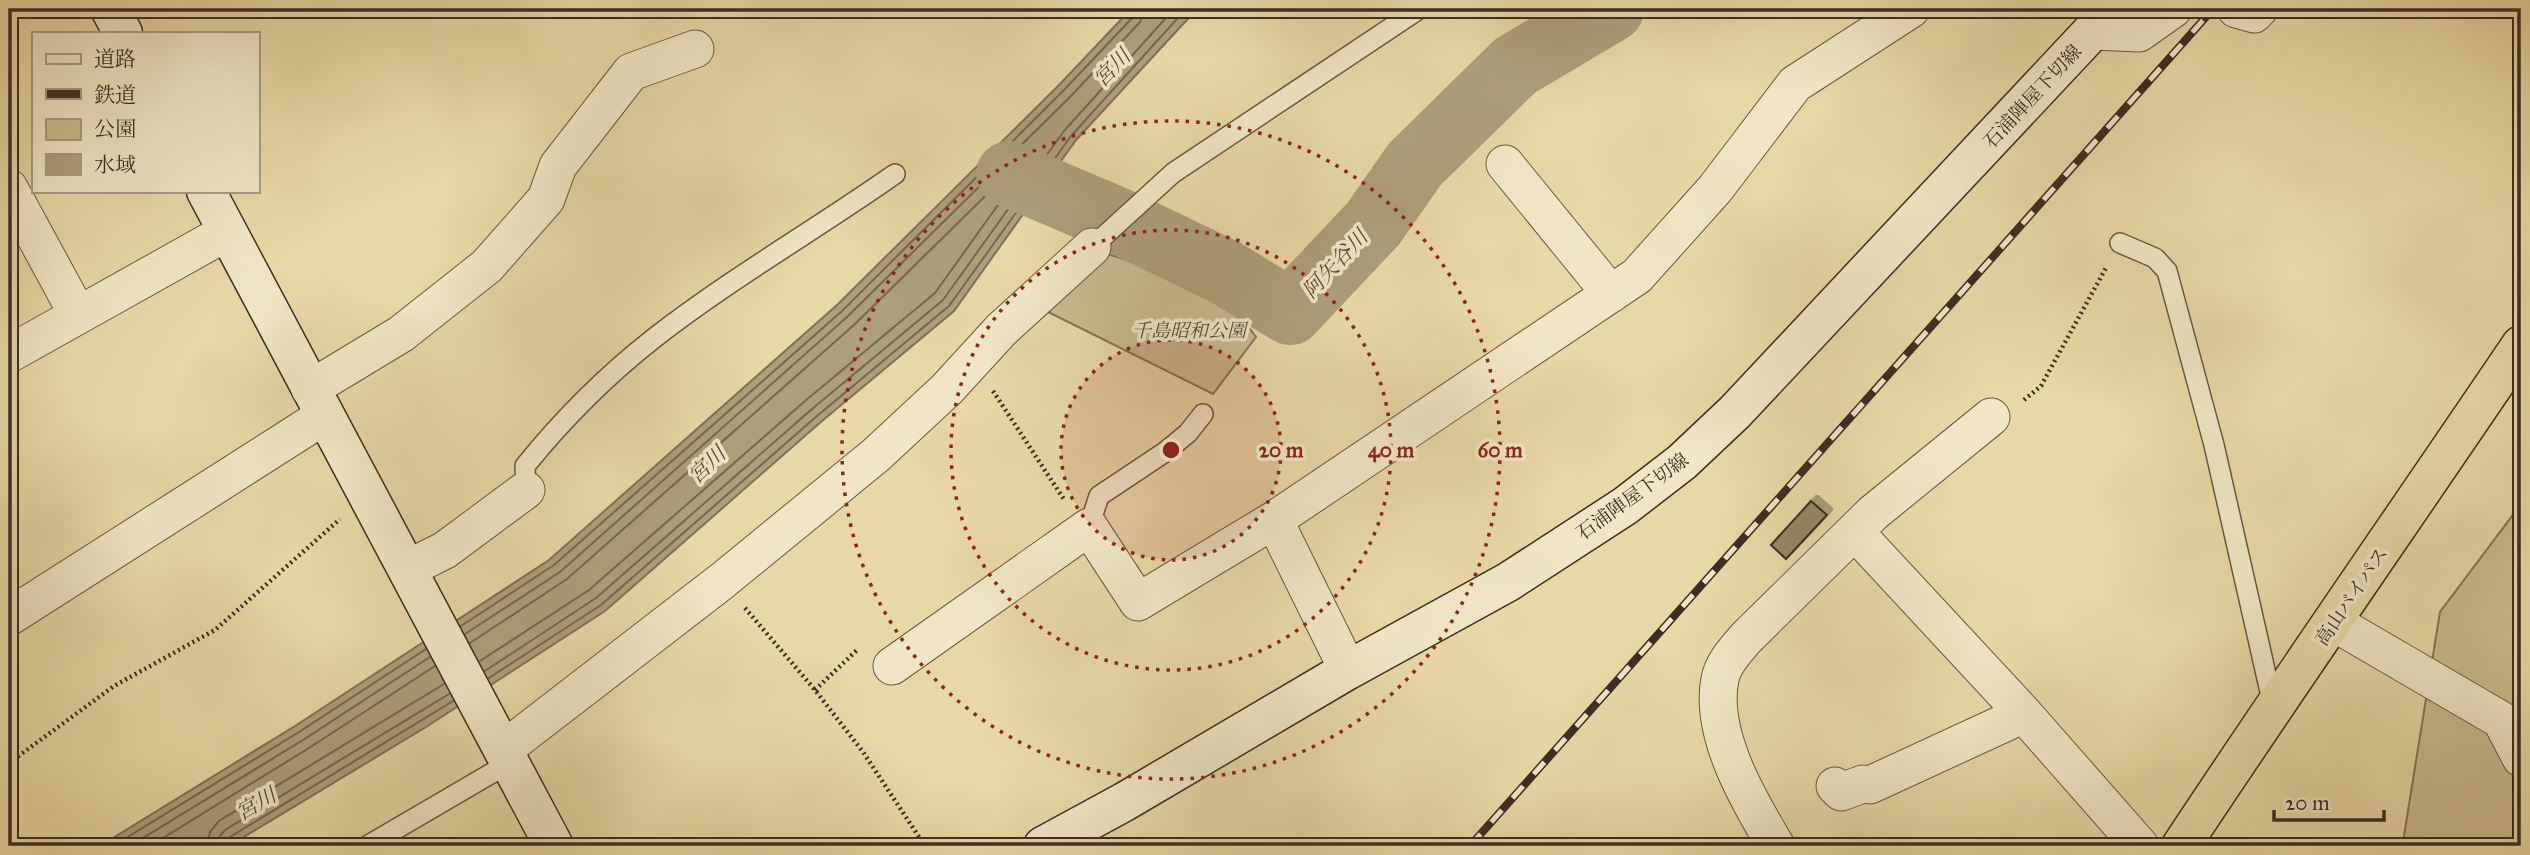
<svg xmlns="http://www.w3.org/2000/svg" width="2530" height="855" font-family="'IM FELL Great Primer','Noto Serif JP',serif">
<defs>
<filter id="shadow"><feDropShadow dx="6" dy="-6" stdDeviation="0" flood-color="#0004"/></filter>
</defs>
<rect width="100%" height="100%" fill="#e8d8a6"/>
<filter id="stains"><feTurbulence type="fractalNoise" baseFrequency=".00286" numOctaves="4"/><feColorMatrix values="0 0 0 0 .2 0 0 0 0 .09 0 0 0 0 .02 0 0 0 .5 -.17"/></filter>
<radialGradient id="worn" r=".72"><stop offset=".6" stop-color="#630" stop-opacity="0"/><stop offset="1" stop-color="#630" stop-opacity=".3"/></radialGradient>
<path fill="#cbbb90" stroke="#84745a" stroke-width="2" d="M1104 253 1220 289 1256 337 1213 394 1044 310Z
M2521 504V846H2406L2403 842 2440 612Z"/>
<path fill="#ae9e7a" stroke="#817158" stroke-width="2" d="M1131 9H1197L1076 140 954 311 822 421 605 611 426 727 229 846H100L295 726 549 560 837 305 1060 84Z"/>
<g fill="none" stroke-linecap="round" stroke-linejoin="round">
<path stroke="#76664f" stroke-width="2" d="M461 626 554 565 842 311 1065 89 1134 16 1136 9
M465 634 560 572 847 317 1071 96 1140 22 1145 9
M470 643 567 579 855 324 1023 159H1028V163L935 293 805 401 589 590 480 661
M485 671 596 598 812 409 943 300 1064 131 1174 9
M489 678 601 605 817 416 949 306 1071 136 1186 9
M113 846 299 732 426 649
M130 846 303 740 430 657
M150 846 309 748 435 666
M207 846 210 832 219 821 444 684
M218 846 220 836 225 830 449 694
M227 846 230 837 453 701"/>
<path stroke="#ae9e7a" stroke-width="66" d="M1009 174 1117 220 1225 272 1290 312 1373 224 1415 164 1515 66 1611 9"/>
</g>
<path fill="#968668" stroke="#3d2d24" stroke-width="2" filter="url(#shadow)" d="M1811 501 1827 515 1786 559 1771 545Z"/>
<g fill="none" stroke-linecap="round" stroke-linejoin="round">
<g stroke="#685844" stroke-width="22">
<path id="lane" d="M2120 243 2155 258 2167 271 2214 445 2273 705
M1092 247 1173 173 1419 9
M526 490 525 466C563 419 606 376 653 339 730 279 815 230 895 174
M1089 527 1099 496 1165 452 1188 433 1203 414
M367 846 509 763"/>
</g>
<g stroke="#685844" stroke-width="39">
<path id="street" d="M2236 9 2254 14 2259 9
M2093 31 2139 33 2173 9
M1505 164 1611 294
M9 188 78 315
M9 354 227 232
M310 389 401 334 487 266 546 199 558 166 631 72 695 49
M1274 520 1348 670
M1855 532 2024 714 2140 846
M407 569 445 550 526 490
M9 617 324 416
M2333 622 2501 720 2521 758
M892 666 1089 527 1138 602 1274 520 1637 276 1715 189 1795 84 1911 9
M503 750 722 581 876 455 947 389 1001 330 1092 247
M1835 786 1841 792 1863 784 1870 785 2024 714
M1776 846C1749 801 1709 734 1720 679 1723 663 1736 650 1746 638L1873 513 1991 417"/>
</g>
<g stroke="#3d2d24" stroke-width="41">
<path id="secondary" d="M110 9 123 33
M206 191 554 846
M1043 846 1124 802 1348 670 1508 582 1625 506 1682 462 1735 412 2113 9"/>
</g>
<g stroke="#3d2d24" stroke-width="41">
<path id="highway" d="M2181 846C2292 678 2408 512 2521 345"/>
</g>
<path stroke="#3d2d24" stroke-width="4.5" stroke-dasharray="2 3.5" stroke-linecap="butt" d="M993 391 1065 501
M2024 400 2041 386 2107 266
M745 608 815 690 863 752 925 846
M815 690 857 650
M9 763 114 686 215 630 340 519"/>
<use href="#lane" stroke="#f0e6c5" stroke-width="19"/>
<use href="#street" stroke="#f0e6c5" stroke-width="37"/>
<use href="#secondary" stroke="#f0e6c5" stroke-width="38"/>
<use href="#highway" stroke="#e8d8a6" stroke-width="38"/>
<g stroke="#3d2d24" stroke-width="8">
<path id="rail" d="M1470 846 2213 9"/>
</g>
<use href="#rail" stroke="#f0e6c5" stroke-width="5" stroke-dasharray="16" stroke-linecap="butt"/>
</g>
<circle cx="1171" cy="450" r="110" fill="#8f2418" fill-opacity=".12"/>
<g fill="none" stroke="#8f2418" stroke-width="3.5" stroke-dasharray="3.5 7">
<circle cx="1171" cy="450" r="110"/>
<circle cx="1171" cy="450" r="220"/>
<circle cx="1171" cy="450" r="329"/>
</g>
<g text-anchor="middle" stroke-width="7" stroke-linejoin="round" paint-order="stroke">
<g font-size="19" fill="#3d2d24" stroke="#f0e6c5">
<text transform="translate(2032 96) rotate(-47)" y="7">石浦陣屋下切線</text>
<text transform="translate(1632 496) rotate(-36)" y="7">石浦陣屋下切線</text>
<text transform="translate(2351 596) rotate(-56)" y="7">高山バイパス</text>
</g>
<g font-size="19" font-style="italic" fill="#59493a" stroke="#f0e6c5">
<text x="1189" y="337">千島昭和公園</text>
</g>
<g font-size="21" font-style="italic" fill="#59493a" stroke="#f0e6c5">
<text transform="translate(1112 68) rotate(-46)" y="7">宮川</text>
<text transform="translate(1335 264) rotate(-47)" y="7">阿矢谷川</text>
<text transform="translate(707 465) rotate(-44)" y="7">宮川</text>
<text transform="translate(256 804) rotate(-30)" y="7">宮川</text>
</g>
</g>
<circle cx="1171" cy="450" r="10" fill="#8f2418" stroke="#f0e6c5" stroke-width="3.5"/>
<g font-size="21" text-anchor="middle" font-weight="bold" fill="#8f2418" stroke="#f0e6c5" stroke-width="7" stroke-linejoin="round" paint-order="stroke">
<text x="1281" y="457">20 m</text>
<text x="1391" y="457">40 m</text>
<text x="1500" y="457">60 m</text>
</g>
<rect width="2530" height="855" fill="none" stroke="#e8d8a6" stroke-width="35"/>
<rect x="10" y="10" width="2509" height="834" fill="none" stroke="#3d2d24" stroke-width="3.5"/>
<rect x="18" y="18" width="2495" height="820" fill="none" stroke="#3d2d24" stroke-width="2"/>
<rect x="32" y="32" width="228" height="161" fill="#f0e6c5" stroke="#a89c85" stroke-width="2"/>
<rect x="46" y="54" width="35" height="10" fill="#f0e6c5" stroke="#a89c85" stroke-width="2"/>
<text x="94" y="66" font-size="21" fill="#3d2d24">道路</text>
<rect x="46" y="89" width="35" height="10" fill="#3d2d24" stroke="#a89c85" stroke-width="2"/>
<text x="94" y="102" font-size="21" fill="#3d2d24">鉄道</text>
<rect x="46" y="119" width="35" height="21" fill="#cbbb90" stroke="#a89c85" stroke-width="2"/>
<text x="94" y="136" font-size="21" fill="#3d2d24">公園</text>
<rect x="46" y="154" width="35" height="21" fill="#ae9e7a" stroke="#a89c85" stroke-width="2"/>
<text x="94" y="172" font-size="21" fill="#3d2d24">水域</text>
<path d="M2274 810v10h110v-10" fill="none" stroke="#3d2d24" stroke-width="3.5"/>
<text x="2285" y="810" font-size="21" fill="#3d2d24" stroke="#f0e6c5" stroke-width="5" paint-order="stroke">20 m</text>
<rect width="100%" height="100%" filter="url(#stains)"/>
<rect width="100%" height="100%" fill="url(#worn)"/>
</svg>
